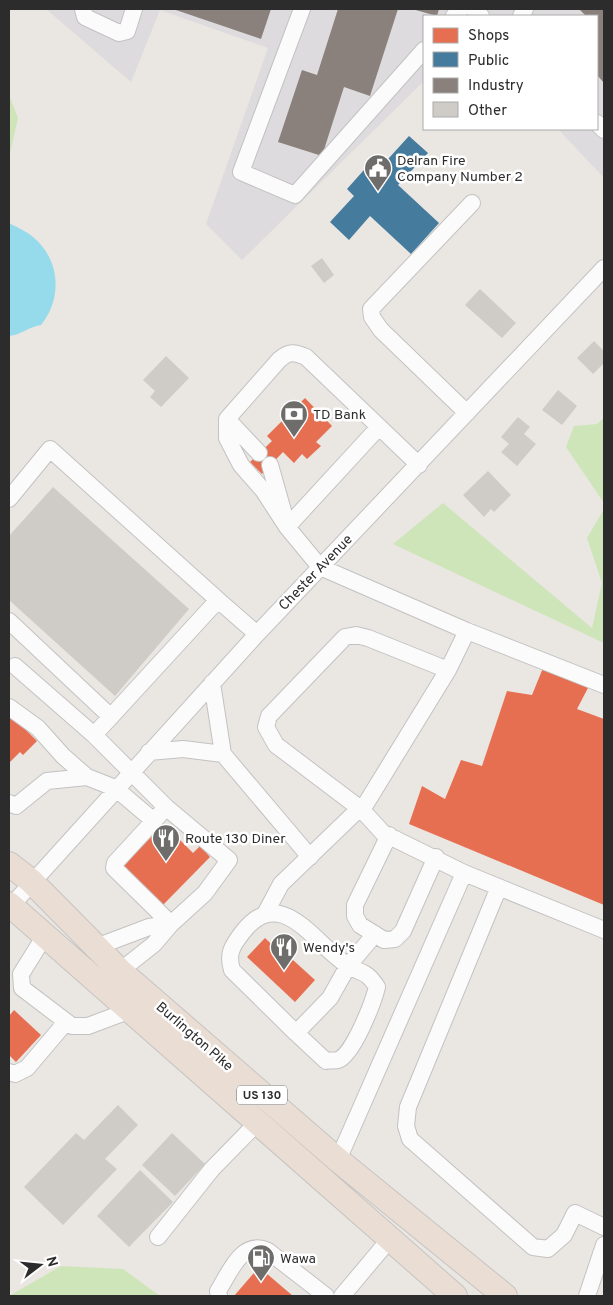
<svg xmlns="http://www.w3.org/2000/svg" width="613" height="1305" font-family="Overpass,sans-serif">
<rect width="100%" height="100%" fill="#eae6e2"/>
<path fill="#dddbdd" d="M46 9H604V178L558 129H597V16H424V81L242 260 206 224 268 48 160 10 131 82Z"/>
<path fill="#cee5ba" d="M9 95 18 118 9 158Z
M604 418V503L566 447 574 426 597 424Z
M443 503 592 628 602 583 587 538 604 509V643L393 544Z
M61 1266 123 1269 160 1296H9Z"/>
<path fill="#95dbeb" d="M9 223C16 227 26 231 33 237 60 259 63 298 41 325 28 327 21 335 9 336Z"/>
<path fill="#e76f51" d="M305 398 332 426 316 442 321 446 307 459 302 454 294 463 283 452 262 474 250 462 272 441 267 436Z
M543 668 589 686 577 709 604 719V905L409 824 422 786 445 799 461 760 482 766 507 691 532 695Z
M11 715 37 741 23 755 20 752 9 763V718Z
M164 824 193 853 200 846 210 857 162 906 122 867Z
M265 938 290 962 293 960 315 980 295 1002 247 957Z
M14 1010 41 1035 16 1062 9 1055V1016Z
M259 1267 293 1296H234Z"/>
<path fill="#457b9d" d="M409 136 428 153 398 185 439 223 411 254 370 216 349 240 330 222 354 196 347 189 371 162 379 169Z"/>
<path fill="#8a817c" d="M173 9H271L261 39Z
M338 9H398L370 96 344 87 322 156 278 142 302 70 317 75Z
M412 9H439L437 16Z
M579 9H604V83L597 75V16H586Z"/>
<path fill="#cfccc8" d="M322 258 334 275 324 283 311 266Z
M480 289 516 323 502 338 465 305Z
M594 341 604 351V363L593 374 577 358Z
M166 356 189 378 161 407 150 397 155 391 143 380Z
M558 390 577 406 562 425 542 410Z
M518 417 530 427 524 434 536 444 517 466 501 452 509 444 501 437Z
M488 471 511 495 494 512 491 509 484 517 463 495Z
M53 487 189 609 115 696 9 600V536Z
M118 1105 138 1125 105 1159 117 1169 63 1225 24 1187 76 1133 84 1140Z
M172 1133 205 1164 175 1196 142 1165Z
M140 1170 173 1202 129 1247 97 1216Z"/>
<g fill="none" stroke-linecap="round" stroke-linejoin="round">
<g stroke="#c3c2c3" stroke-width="18">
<path id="minor" d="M83 9 85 17 119 33 127 31 134 9
M302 9 241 172 295 195 424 50
M474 9 481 16
M454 16 461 9
M521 16 525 9
M597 123 604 130
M467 413 381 330 372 317 371 309 472 203
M227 419 259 453
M270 465 283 511
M419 465 306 357C294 352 289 351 279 360L227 419V438L241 465 263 490 287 527 320 567 467 631 448 670 362 810 383 833 464 873
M9 499 50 449 218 600 94 735
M287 527 379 427
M218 600 257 634
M9 621 111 717
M467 631 604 685
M15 666 94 735 167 808 229 860 205 893 171 924 154 944 120 971
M9 707 38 728 63 756 87 777
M149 752 183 749 223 754 212 683
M223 754 310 857
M9 803 16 806 47 781 87 777 115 788 154 821
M362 810 276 745 266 727 269 716 345 637 356 635 368 638 448 670
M161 813 115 863 114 868 171 924
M389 835 355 905V916L360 925 384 940 395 939 403 931 436 857
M499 887 408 1107 406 1126 410 1139 533 1247 548 1249 564 1235 575 1213 604 1227
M11 906 257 634 604 268
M265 914 281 884 360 808
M44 937 21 974 22 988 72 1026H88L128 1011
M96 947 149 927 171 924
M296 1033 326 1061C329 1060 334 1061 338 1060 353 1055 373 1003 377 987 365 969 363 975 347 965 314 944 281 882 242 933 232 946 227 954 232 970L296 1033 330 998 348 966 375 934
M9 1072 15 1074 27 1068 66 1022
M338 1160 464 873 604 930
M158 1237 212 1169 256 1124
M219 1296 218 1291C230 1272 242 1239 268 1251L326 1296
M342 1296 389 1240
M587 1296 604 1245"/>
</g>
<g stroke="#c6c4c2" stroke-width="26">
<path id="highway" d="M9 864 31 881 120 971 338 1160 505 1296
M9 904 455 1296"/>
</g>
<use href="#minor" stroke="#fcfbfb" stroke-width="16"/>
<use href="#highway" stroke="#e9ddd4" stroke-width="24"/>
</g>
<defs>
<g id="civic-pin" transform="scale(1.4375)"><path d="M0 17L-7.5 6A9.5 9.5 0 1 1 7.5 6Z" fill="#6e6d6c" stroke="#fff"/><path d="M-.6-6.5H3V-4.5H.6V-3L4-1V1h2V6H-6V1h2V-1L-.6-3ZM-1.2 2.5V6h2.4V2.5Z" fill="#fff"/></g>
<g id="bank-pin" transform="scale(1.4375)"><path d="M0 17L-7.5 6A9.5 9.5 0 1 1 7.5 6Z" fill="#6e6d6c" stroke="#fff"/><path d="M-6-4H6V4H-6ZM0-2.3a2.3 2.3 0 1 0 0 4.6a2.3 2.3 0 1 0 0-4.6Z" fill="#fff"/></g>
<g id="restaurant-pin" transform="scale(1.4375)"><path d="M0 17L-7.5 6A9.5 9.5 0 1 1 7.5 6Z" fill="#6e6d6c" stroke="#fff"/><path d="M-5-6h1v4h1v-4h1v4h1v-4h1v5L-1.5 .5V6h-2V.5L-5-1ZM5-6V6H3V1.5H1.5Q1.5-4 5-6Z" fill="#fff"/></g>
<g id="fuel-pin" transform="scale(1.4375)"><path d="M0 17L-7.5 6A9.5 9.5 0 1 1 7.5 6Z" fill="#6e6d6c" stroke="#fff"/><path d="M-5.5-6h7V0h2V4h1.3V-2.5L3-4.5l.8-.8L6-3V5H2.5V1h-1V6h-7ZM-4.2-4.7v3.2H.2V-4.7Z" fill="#fff"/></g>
</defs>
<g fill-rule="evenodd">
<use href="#civic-pin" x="378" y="168"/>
<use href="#bank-pin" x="294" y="414"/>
<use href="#restaurant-pin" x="166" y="838"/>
<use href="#restaurant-pin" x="284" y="947"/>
<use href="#fuel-pin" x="261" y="1258"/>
</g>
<g text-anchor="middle" stroke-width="5" stroke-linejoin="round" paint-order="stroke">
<rect fill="#fff" stroke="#6b6b6b" stroke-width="1" x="237" y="1085.5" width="50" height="19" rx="4"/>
<g font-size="12" font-weight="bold" fill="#2c2c2c">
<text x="262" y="1099">US 130</text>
</g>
<g font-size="14" fill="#2c2c2c" stroke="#fff" text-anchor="start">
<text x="397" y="165">Delran Fire<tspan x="397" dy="16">Company Number 2</tspan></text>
<text x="313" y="419">TD Bank</text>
<text x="185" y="843">Route 130 Diner</text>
<text x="303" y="952">Wendy's</text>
<text x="280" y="1263">Wawa</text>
</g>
<g font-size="14" fill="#2c2c2c" stroke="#fff">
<text transform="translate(315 572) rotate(-46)" y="5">Chester Avenue</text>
<text transform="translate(195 1036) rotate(41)" y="5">Burlington Pike</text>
</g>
</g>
<rect width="613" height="1305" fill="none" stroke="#2c2c2c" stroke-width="20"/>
<rect x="423" y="15" width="175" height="115" fill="#ffffff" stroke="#ababab"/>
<rect x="433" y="28" width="25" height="15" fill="#e76f51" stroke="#ababab"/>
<text x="468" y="40" font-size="15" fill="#2c2c2c">Shops</text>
<rect x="433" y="52" width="25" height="15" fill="#457b9d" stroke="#ababab"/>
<text x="468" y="65" font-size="15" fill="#2c2c2c">Public</text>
<rect x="433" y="78" width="25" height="15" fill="#8a817c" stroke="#ababab"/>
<text x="468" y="90" font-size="15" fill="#2c2c2c">Industry</text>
<rect x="433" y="102" width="25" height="15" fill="#cfccc8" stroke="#ababab"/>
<text x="468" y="115" font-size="15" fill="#2c2c2c">Other</text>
<g transform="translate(40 1265) rotate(74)" stroke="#ffffff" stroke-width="4" paint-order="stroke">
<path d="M0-4L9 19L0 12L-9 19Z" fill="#2c2c2c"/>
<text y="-8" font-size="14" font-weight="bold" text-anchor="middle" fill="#2c2c2c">N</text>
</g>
</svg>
